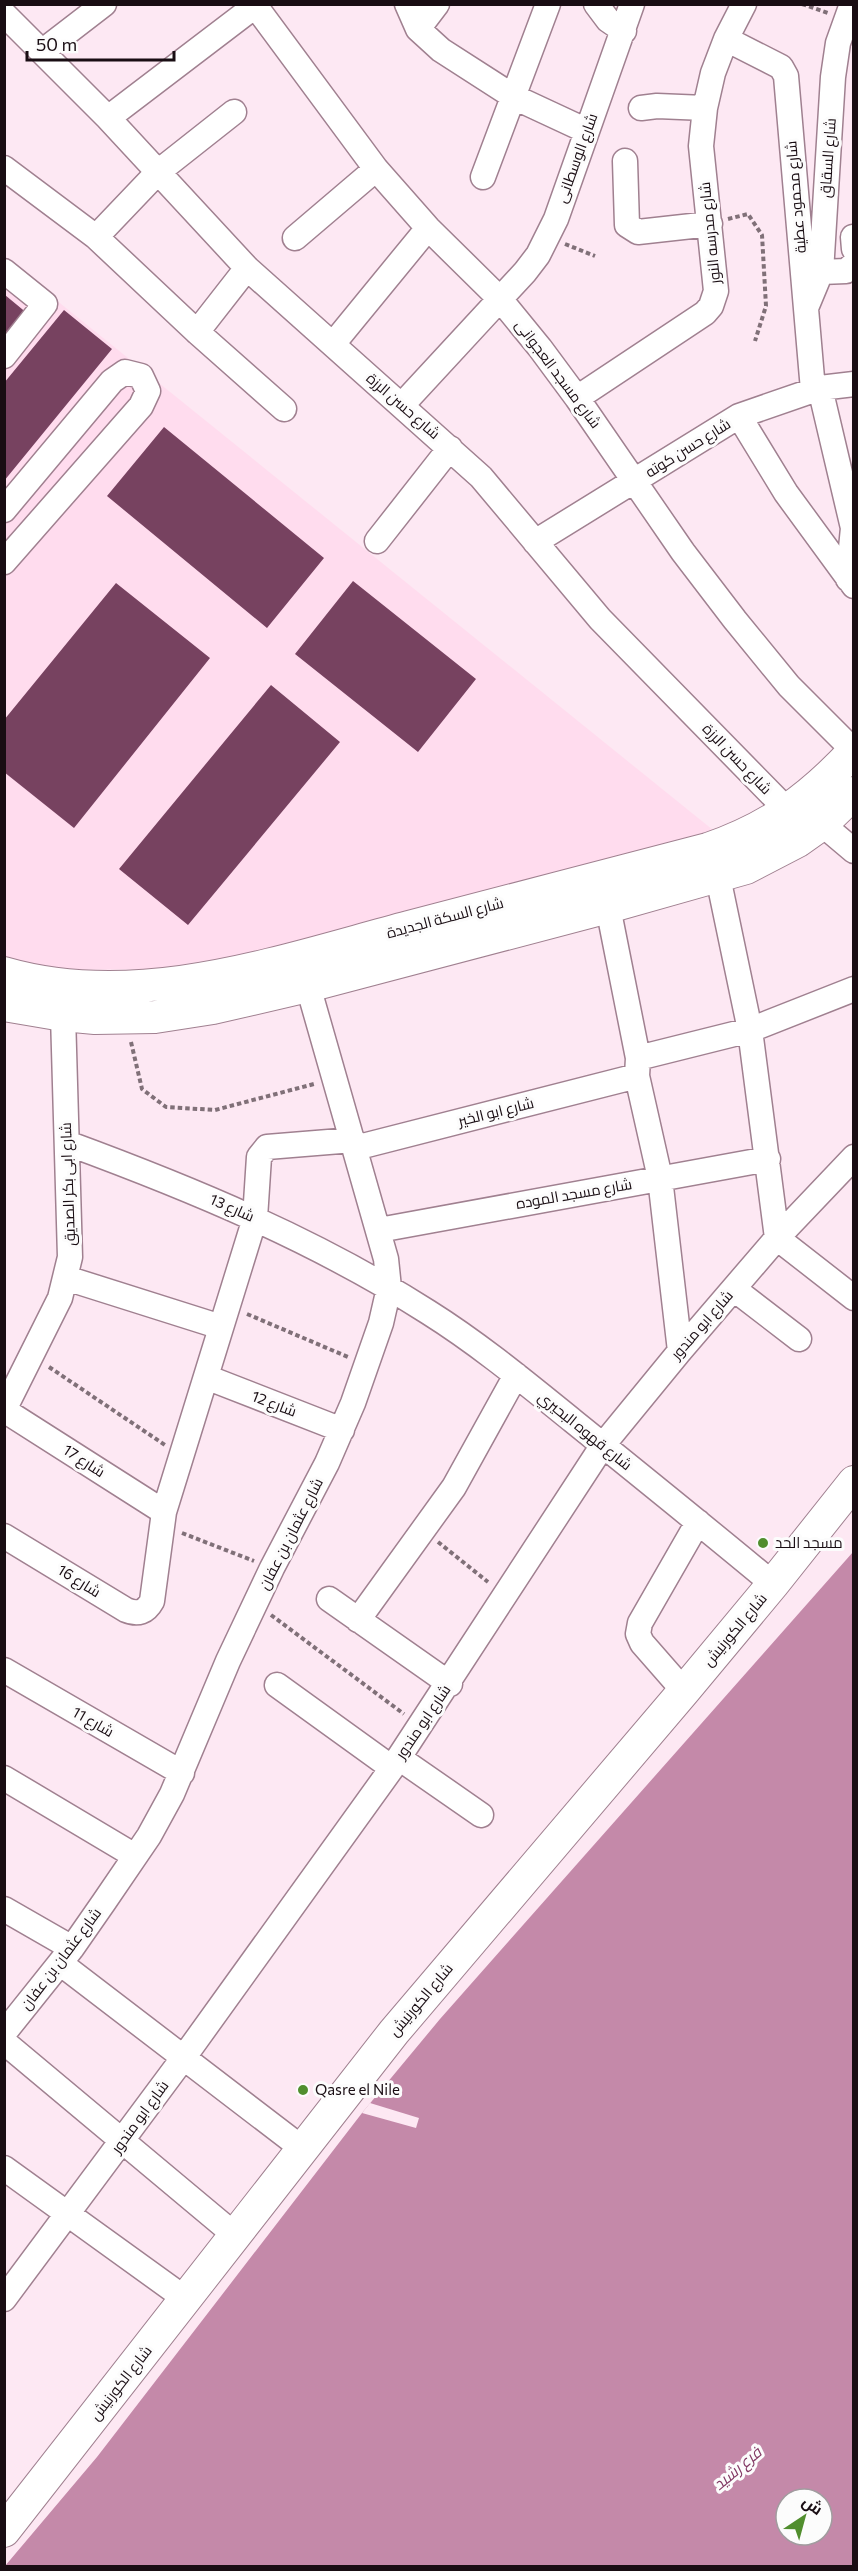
<svg xmlns="http://www.w3.org/2000/svg" width="858" height="2571" font-family="Commissioner,Cairo,sans-serif">
<rect width="100%" height="100%" fill="#fde8f3"/>
<path fill="#ffdcee" d="M4 258 713 830 309 944 154 969 52 970 5 959Z"/>
<path fill="#c489a9" fill-rule="evenodd" d="M853 1552V2566H5L97 2457 362 2113 440 2019ZM786 2499H822V2535H786Z"/>
<path fill="#fde8f3" d="M370 2103 419 2118 416 2128 362 2113Z"/>
<path fill="#774260" d="M5 295 28 314 5 342Z
M64 310 112 349 4 481V383Z
M164 427 324 558 267 628 107 496Z
M353 581 476 679 418 752 295 654Z
M116 583 210 658 74 828 4 772V720Z
M271 685 340 742 188 925 119 869Z"/>
<g fill="none" stroke-linecap="round" stroke-linejoin="round">
<g stroke="#a08090" stroke-width="27">
<path id="minor" d="M254 4 376 169 428 228 500 299 540 348 577 398 683 552 735 620 789 686 854 751
M407 4 418 29 441 50 514 97 587 131
M596 4 608 20 624 31
M4 14 108 118 247 268 481 477 600 619 788 811
M418 29 437 4
M726 39 781 67 786 76 813 390
M43 51 104 4
M641 108 657 106 705 108
M108 118 255 6
M625 161 627 225 638 232 710 224
M4 168 96 237 197 332 284 409
M483 177 548 4
M96 237 158 172 234 112
M853 237 854 249
M295 238 376 169
M4 271 45 304 4 356
M821 272 846 271 854 264
M806 308 821 272 833 77 838 43 852 4
M197 332 247 268
M333 344 428 228
M820 388 853 528 848 579
M577 398 705 313 711 306 716 291 701 146 705 108 713 73 726 39 744 4
M402 405 525 272 538 255 556 219 632 4
M739 416 786 493 854 586
M4 510 112 381 125 372 141 376 148 391 141 406 4 562
M377 541 450 448
M535 542 739 416 820 388 854 384
M822 824 854 851
M718 877 750 1030 777 1238 854 1298
M608 907 638 1058 637 1076 660 1178 680 1351
M63 1015 70 1257 60 1298 4 1410 164 1512
M638 1058 750 1030 854 989
M67 1143C192 1189 315 1240 428 1312 479 1344 526 1383 573 1421 640 1475 707 1529 773 1584
M355 1148 637 1076
M379 1230 768 1159
M66 1278 221 1327
M734 1289 799 1339
M206 1377 342 1430
M4 1536 126 1610C138 1615 146 1612 152 1601L164 1512 255 1218 259 1157 267 1147 353 1140
M329 1599 450 1684
M358 1620 454 1487 516 1375
M4 1670 182 1773
M277 1685 392 1768
M684 1691 642 1643 638 1634 640 1623 698 1522
M399 1758 481 1815
M4 1778 135 1856
M4 1909 72 1948
M60 1963 303 2149
M4 2033 72 1948 104 1902 149 1836 172 1794 228 1661 272 1568 327 1463 353 1403 381 1323 389 1288 386 1259 308 986
M4 2042 236 2236
M4 2168 187 2300
M4 2299 184 2057 392 1768 603 1445 680 1351 777 1238 854 1157"/>
</g>
<g stroke="#a08090" stroke-width="34">
<path id="major" d="M4 973C139 1012 280 961 409 927 509 901 608 875 708 849 769 828 809 799 854 751
M4 1005 63 1015 95 1018 155 1017 213 1008 308 986 608 907 746 868 798 841 822 824 854 793
M4 2531 394 2032 684 1691 773 1584 854 1482"/>
</g>
<path stroke="#807078" stroke-width="4" stroke-dasharray="4.5 3" stroke-linecap="butt" d="M802 4 828 13
M728 219 748 214 762 235 766 306 755 341
M565 244 595 256
M131 1042 142 1089 166 1107 215 1110 314 1084
M247 1314 348 1357
M49 1367 165 1445
M182 1533 254 1561
M438 1542 488 1582
M271 1615 404 1714"/>
<use href="#minor" stroke="#fff" stroke-width="24"/>
<use href="#major" stroke="#fff" stroke-width="32"/>
</g>
<g fill="#518e2e" stroke="#fcfcfc" stroke-width="2">
<circle cx="763" cy="1543" r="6"/>
<circle cx="303" cy="2090" r="6"/>
</g>
<g text-anchor="middle" stroke-width="6" stroke-linejoin="round" paint-order="stroke">
<g font-size="15" fill="#190d13" stroke="#fcfcfc">
<text transform="translate(577 158) rotate(-70)" y="5">شارع الوسطانى</text>
<text transform="translate(828 158) rotate(-86)" y="5">شارع السقاق</text>
<text transform="translate(796 197) rotate(-95)" y="5">شارع محمود عطية</text>
<text transform="translate(710 233) rotate(-96)" y="5">شارع مدرسه النور</text>
<text transform="translate(558 374) rotate(53)" y="5">شارع مسجد العجوانى</text>
<text transform="translate(403 406) rotate(41)" y="5">شارع حسن الرزة</text>
<text transform="translate(688 448) rotate(-32)" y="5">شارع حسن كوته</text>
<text transform="translate(737 759) rotate(46)" y="5">شارع حسن الرزة</text>
<text transform="translate(445 918) rotate(-15)" y="5">شارع السكة الجديدة</text>
<text transform="translate(496 1112) rotate(-14)" y="5">شارع ابو الخير</text>
<text transform="translate(68 1184) rotate(-92)" y="5">شارع ابى بكر الصديق</text>
<text transform="translate(574 1194) rotate(-10)" y="5">شارع مسجد الموده</text>
<text transform="translate(232 1208) rotate(24)" y="5">شارع 13</text>
<text transform="translate(702 1325) rotate(-49)" y="5">شارع ابو مندور</text>
<text transform="translate(274 1404) rotate(21)" y="5">شارع 12</text>
<text transform="translate(585 1431) rotate(39)" y="5">شارع قهوه البحيري</text>
<text transform="translate(84 1461) rotate(33)" y="5">شارع 17</text>
<text transform="translate(291 1534) rotate(-63)" y="5">شارع عثمان بن عفان</text>
<text transform="translate(79 1581) rotate(32)" y="5">شارع 16</text>
<text transform="translate(735 1630) rotate(-50)" y="5">شارع الكورنيش</text>
<text transform="translate(93 1722) rotate(30)" y="5">شارع 11</text>
<text transform="translate(423 1722) rotate(-56)" y="5">شارع ابو مندور</text>
<text transform="translate(61 1959) rotate(-53)" y="5">شارع عثمان بن عفان</text>
<text transform="translate(421 2000) rotate(-50)" y="5">شارع الكورنيش</text>
<text transform="translate(140 2117) rotate(-54)" y="5">شارع ابو مندور</text>
<text transform="translate(121 2383) rotate(-52)" y="5">شارع الكورنيش</text>
</g>
<g font-size="15" fill="#190d13" stroke="#fcfcfc" text-anchor="start">
<text x="775" y="1548">مسجد الحد</text>
<text x="315" y="2095">Qasre el Nile</text>
</g>
<g font-size="16" font-style="italic" fill="#823964" stroke="#fcfcfc">
<text transform="translate(737 2468) rotate(-40)" y="6">فرع رشيد</text>
</g>
</g>
<rect width="858" height="2571" fill="none" stroke="#190d13" stroke-width="12"/>
<g transform="translate(804 2517) rotate(36)"><circle r="28" fill="#fcfcfc" stroke="#a19c9f" stroke-width="1.5"/>
<path d="M0-4.5L10 22L0 15L-10 22Z" fill="#518e2e"/>
<text y="-9" font-size="16" font-weight="bold" text-anchor="middle" fill="#190d13">ش</text>
</g>
<path d="M27 51v9h147v-9" fill="none" stroke="#190d13" stroke-width="3"/>
<text x="36" y="51" font-size="18" fill="#190d13" stroke="#fcfcfc" stroke-width="4.5" paint-order="stroke">50 m</text>
</svg>
